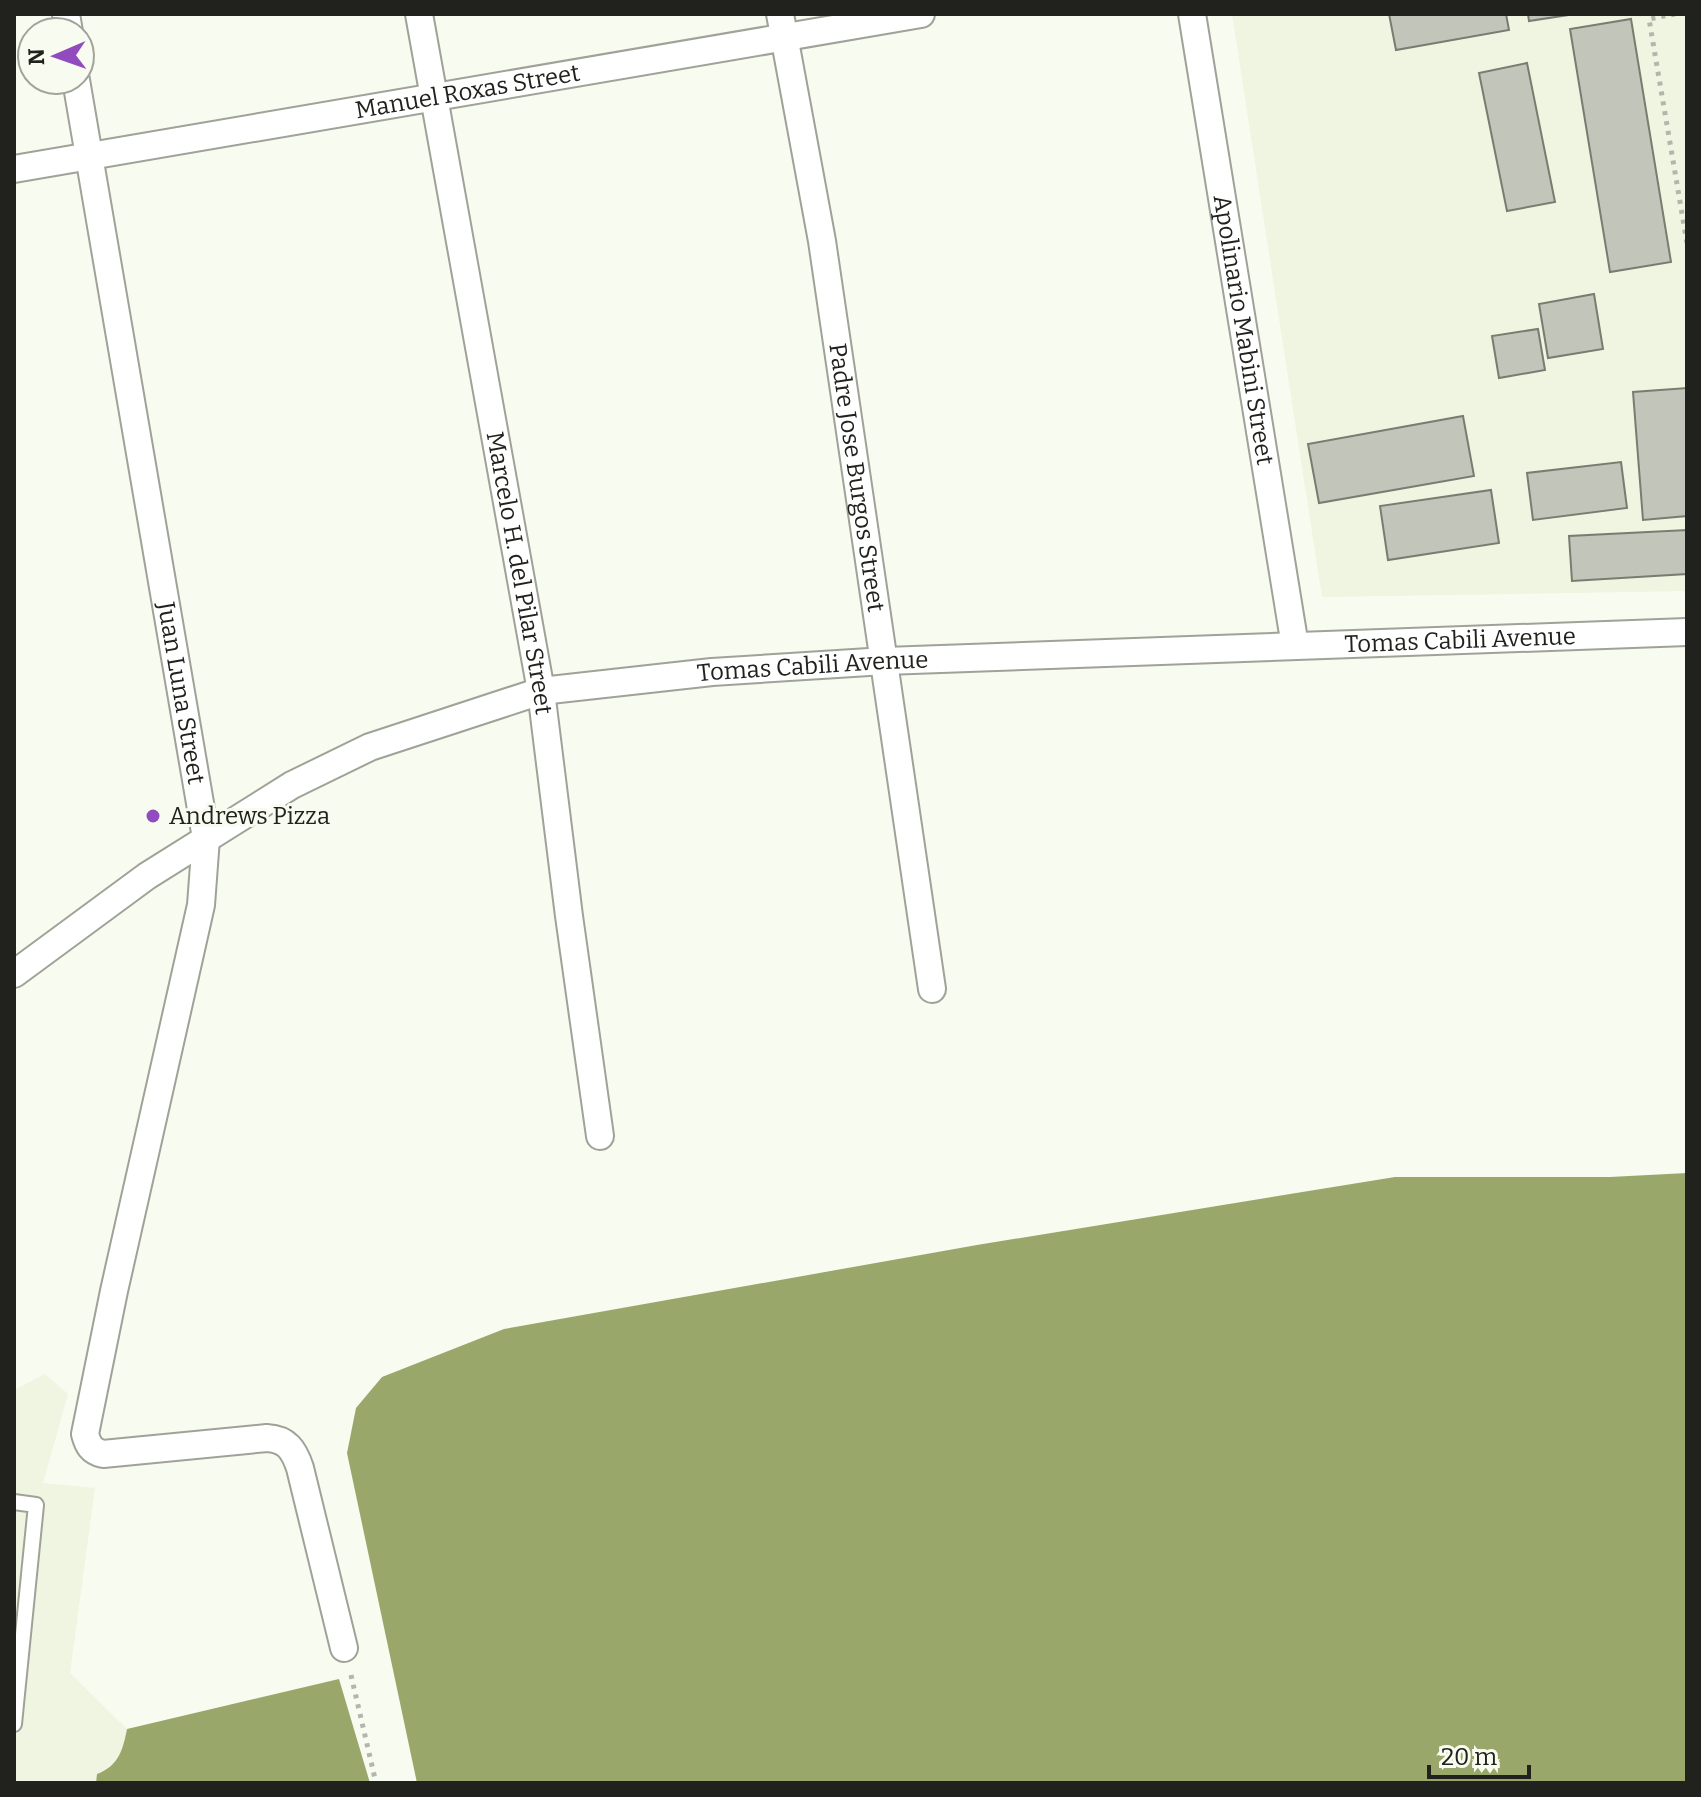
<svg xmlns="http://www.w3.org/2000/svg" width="1701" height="1797" font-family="Bitter,serif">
<rect width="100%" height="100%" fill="#f8fbef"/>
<path fill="#eff5e0" d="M1232 14H1687V591L1322 597Z
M45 1374 68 1394 43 1483 95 1488 70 1673 127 1729 122 1752 108 1770 97 1774 96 1783H14V1390Z"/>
<path fill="#9aa76b" d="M1687 1173V1783H417L347 1453 356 1408 382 1377 504 1329 977 1245 1395 1177H1610Z
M339 1679 370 1783H96L97 1774C119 1766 123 1749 127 1729Z"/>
<path fill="#c2c5b9" stroke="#797c71" stroke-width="2" d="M1389 14H1506L1509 30 1396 50Z
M1528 14H1575L1529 21Z
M1631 19 1671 262 1610 272 1570 29Z
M1527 63 1555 202 1507 211 1479 73Z
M1594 294 1603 349 1548 358 1539 304Z
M1538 329 1545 370 1499 378 1492 336Z
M1687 388V516L1643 520 1633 392Z
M1463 416 1474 476 1319 503 1308 444Z
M1621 462 1627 508 1533 520 1527 473Z
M1491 490 1499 543 1388 560 1380 506Z
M1687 530V574L1572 581 1569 536Z"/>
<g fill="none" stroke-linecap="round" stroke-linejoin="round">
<g stroke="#9fa297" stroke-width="18">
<path id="lane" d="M14 1502 36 1505 14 1724"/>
</g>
<g stroke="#9fa297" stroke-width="30">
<g id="street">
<path d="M66 14 69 32"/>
<path id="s1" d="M419 14 541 691 569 916 600 1136"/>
<path id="s2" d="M780 14 822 241 932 989"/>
<path id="s3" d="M1192 14 1295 646"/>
<path id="s4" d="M76 80 206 838 201 905 114 1291 85 1434C88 1445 91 1451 103 1454L267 1438C287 1439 294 1450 300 1468L344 1648"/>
<path id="s5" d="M14 169 921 14"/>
<path id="s6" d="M14 974 147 876 292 785 370 747 541 691 712 672 885 661 1687 632"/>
</g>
</g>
<path stroke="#b3b6ac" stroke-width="5" stroke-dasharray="4 6" stroke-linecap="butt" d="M1675 14 1649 19 1687 243
M351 1675 376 1783"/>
<use href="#lane" stroke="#fff" stroke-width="14"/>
<use href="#street" stroke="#fff" stroke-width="26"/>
</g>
<circle fill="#914bbe" stroke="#f8fbef" stroke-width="3" cx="153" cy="816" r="8"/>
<g text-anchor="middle" stroke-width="6" stroke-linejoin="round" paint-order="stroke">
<g font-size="24" fill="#21221e" stroke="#f8fbef">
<text dy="8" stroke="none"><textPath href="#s5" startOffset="460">Manuel Roxas Street</textPath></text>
<text dy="8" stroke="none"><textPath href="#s3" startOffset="320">Apolinario Mabini Street</textPath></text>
<text dy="8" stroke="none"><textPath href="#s2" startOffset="470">Padre Jose Burgos Street</textPath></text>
<text dy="8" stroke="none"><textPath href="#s1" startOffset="568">Marcelo H. del Pilar Street</textPath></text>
<text dy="8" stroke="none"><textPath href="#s6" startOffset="1524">Tomas Cabili Avenue</textPath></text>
<text dy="8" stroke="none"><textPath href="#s6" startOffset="876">Tomas Cabili Avenue</textPath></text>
<text dy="8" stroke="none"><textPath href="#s4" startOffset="622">Juan Luna Street</textPath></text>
</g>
<g font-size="24" fill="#21221e" stroke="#f8fbef" text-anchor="start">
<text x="169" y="824">Andrews Pizza</text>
</g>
</g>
<rect width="1701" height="1797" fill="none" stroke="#21221e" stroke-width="32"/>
<g transform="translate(56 56) rotate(268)"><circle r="38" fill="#f8fbef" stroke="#a2a49b" stroke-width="2"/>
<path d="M0-6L14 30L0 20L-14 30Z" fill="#914bbe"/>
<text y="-12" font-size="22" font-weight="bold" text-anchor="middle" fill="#21221e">N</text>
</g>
<path d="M1429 1765v12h100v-12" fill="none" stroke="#21221e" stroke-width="4"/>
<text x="1441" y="1765" font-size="24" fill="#21221e" stroke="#f8fbef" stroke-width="6" paint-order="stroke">20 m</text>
</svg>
